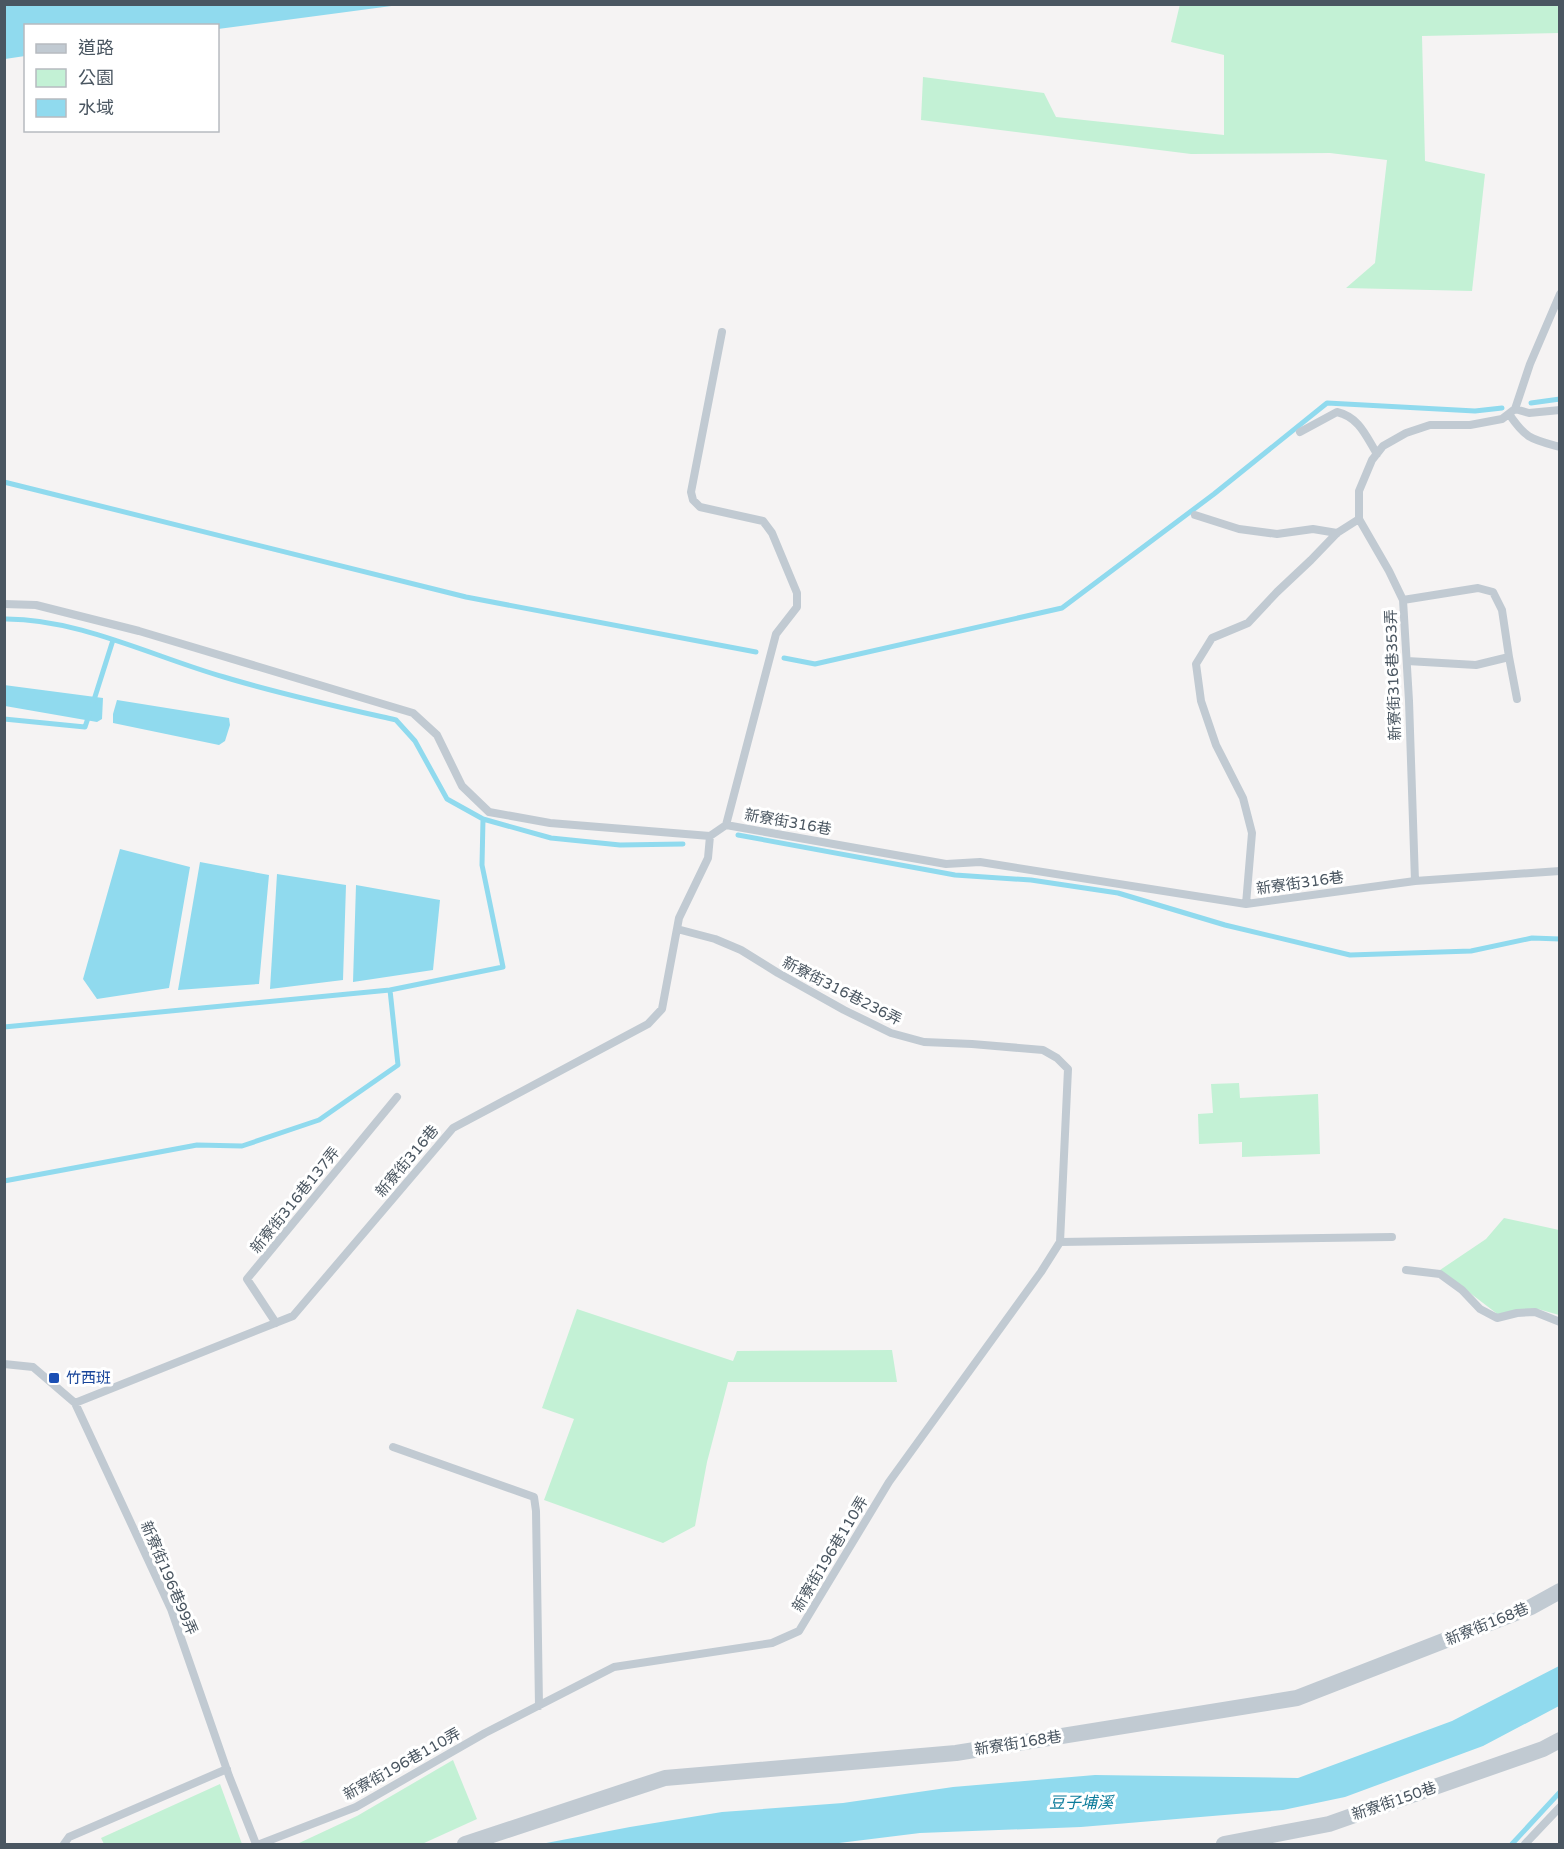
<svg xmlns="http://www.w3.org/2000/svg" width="1564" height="1849" font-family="'Varela Round','Noto Sans TC',sans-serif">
<rect width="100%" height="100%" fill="#f5f3f3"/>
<path fill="#c3f1d5" d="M1180 4 1559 5V33L1422 36 1425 161 1485 174 1472 291 1346 288 1375 263 1387 160 1330 153 1191 154 921 120 923 77 1044 93 1056 117 1224 135V55L1171 42Z
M1239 1083 1240 1098 1318 1094 1320 1154 1242 1157V1142L1199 1144 1198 1114 1213 1113 1211 1084Z
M1504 1218 1559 1230V1315L1538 1309 1500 1316 1440 1270 1486 1239Z
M577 1309 733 1361 737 1351 892 1350 897 1382H728L707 1462 695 1526 663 1543 544 1500 574 1419 542 1408Z
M453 1760 477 1819 422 1844H297L357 1816Z
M220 1784 242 1844H104L101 1838Z"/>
<path fill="#90daee" d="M4 5 5 4 399 5 218 29V26H26L25 56 5 59Z
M4 685 103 698 102 719 97 722 5 706Z
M117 700 229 718 230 725 225 741 219 745 113 723V714Z
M120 849 190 867 169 988 97 999 83 979Z
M200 862 269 875 259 984 178 990Z
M277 874 346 885 343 980 270 989Z
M356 885 440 900 433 970 353 982Z
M1559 1666V1706L1483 1746 1345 1797 1283 1810 1081 1827 920 1833 831 1844H541L630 1827 722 1812 843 1803 953 1787 1095 1775 1298 1778 1452 1721Z"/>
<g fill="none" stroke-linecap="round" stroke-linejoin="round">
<path stroke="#90daee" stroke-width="5" d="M1531 403 1560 399
M4 482 466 597 756 652
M4 619C77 618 154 657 224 677 280 694 339 707 396 720L415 741 447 799 483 819 551 838 620 845 683 844
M784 658 815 664 1062 608 1214 494 1327 403 1475 411 1502 408
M93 703 113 640
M4 719 85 727 89 715
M738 835 955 875 1031 880 1118 893 1225 925 1350 955 1471 951 1532 938 1560 939
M4 1027 390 990
M4 1181 197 1145 242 1146 319 1120 398 1065 390 990 503 967 482 865 483 819
M1512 1844 1560 1792"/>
<path stroke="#c1cad2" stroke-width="8" d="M722 332 691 492 693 500 700 507 763 521 772 533 797 593V607L776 634 726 825
M1515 409 1529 413 1560 410
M1509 414C1526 439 1531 439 1560 447
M1300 432 1337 412C1359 417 1366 436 1377 454
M1195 515 1239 529 1277 534 1313 529 1337 533
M1403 600 1478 588 1493 592 1502 610 1509 657 1517 699
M4 604 36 605 139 631 413 713 437 735 462 786 489 812 550 823 710 836
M1407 661 1476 665 1509 657
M1415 881 1409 701 1403 600 1389 571 1359 519V491L1372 460 1383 446 1406 433 1430 425H1470L1502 419 1515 409 1530 364 1560 294
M1246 904 1252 833 1243 798 1216 745 1201 701 1196 664 1212 638 1248 623 1277 592 1311 560 1337 533 1359 519
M1060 1242 1392 1237
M1406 1270 1440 1274 1462 1290 1480 1309 1497 1318 1517 1313 1535 1312 1560 1322
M276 1323 247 1279 397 1097
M4 1364 33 1367 75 1403 171 1609 229 1776 256 1844
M75 1403 293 1316 453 1128 648 1024 662 1009 679 918 708 858 710 836 726 825 946 864 980 862 1246 904 1415 881 1560 871
M393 1447 534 1497 536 1511 539 1706
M64 1844 69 1837 227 1769
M260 1844 356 1807 485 1733 614 1667 772 1643 799 1631 889 1482 1041 1272 1060 1242 1068 1069 1057 1058 1043 1050 972 1044 924 1042 891 1033 844 1010 778 973 741 950 715 939 677 929
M1525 1844 1560 1807"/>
<path stroke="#c1cad2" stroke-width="16" d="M465 1844 665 1778 956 1753 1297 1698 1531 1607 1560 1591
M1224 1844 1329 1824 1543 1749 1560 1740"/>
</g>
<rect fill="#1a4fb4" stroke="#fff" stroke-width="2" x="48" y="1372" width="12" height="12" rx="3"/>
<g text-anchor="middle" stroke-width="6" stroke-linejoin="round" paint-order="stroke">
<g font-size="15" fill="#4a5661" stroke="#fff">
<text transform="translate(1393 675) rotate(-92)" y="5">新寮街316巷353弄</text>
<text transform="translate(788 822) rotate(10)" y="5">新寮街316巷</text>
<text transform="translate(1300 883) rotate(-8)" y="5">新寮街316巷</text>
<text transform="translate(842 991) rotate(27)" y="5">新寮街316巷236弄</text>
<text transform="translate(407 1161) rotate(-50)" y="5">新寮街316巷</text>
<text transform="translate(295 1200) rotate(-51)" y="5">新寮街316巷137弄</text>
<text transform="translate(830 1554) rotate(-59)" y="5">新寮街196巷110弄</text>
<text transform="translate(169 1578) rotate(67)" y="5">新寮街196巷99弄</text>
<text transform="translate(1487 1624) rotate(-22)" y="5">新寮街168巷</text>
<text transform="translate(1018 1743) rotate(-9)" y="5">新寮街168巷</text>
<text transform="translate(402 1764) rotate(-29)" y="5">新寮街196巷110弄</text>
<text transform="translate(1394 1801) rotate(-19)" y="5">新寮街150巷</text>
</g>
<g font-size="15" fill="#164399" stroke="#fff" text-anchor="start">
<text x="66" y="1383">竹西班</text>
</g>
<g font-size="16" font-style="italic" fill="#0c7c9b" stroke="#fff">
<text x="1081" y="1808">豆子埔溪</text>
</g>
</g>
<rect width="1564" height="1849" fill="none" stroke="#4a5661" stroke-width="12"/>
<rect x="24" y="24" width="195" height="108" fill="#ffffff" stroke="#b7bbc0" stroke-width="1.5"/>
<rect x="36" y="44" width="30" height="9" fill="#c1cad2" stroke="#b7bbc0" stroke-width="1.5"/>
<text x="78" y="54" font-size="18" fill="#4a5661">道路</text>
<rect x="36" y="69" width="30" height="18" fill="#c3f1d5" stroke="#b7bbc0" stroke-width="1.5"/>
<text x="78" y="84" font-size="18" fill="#4a5661">公園</text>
<rect x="36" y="99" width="30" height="18" fill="#90daee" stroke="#b7bbc0" stroke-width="1.5"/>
<text x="78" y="114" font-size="18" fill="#4a5661">水域</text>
</svg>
